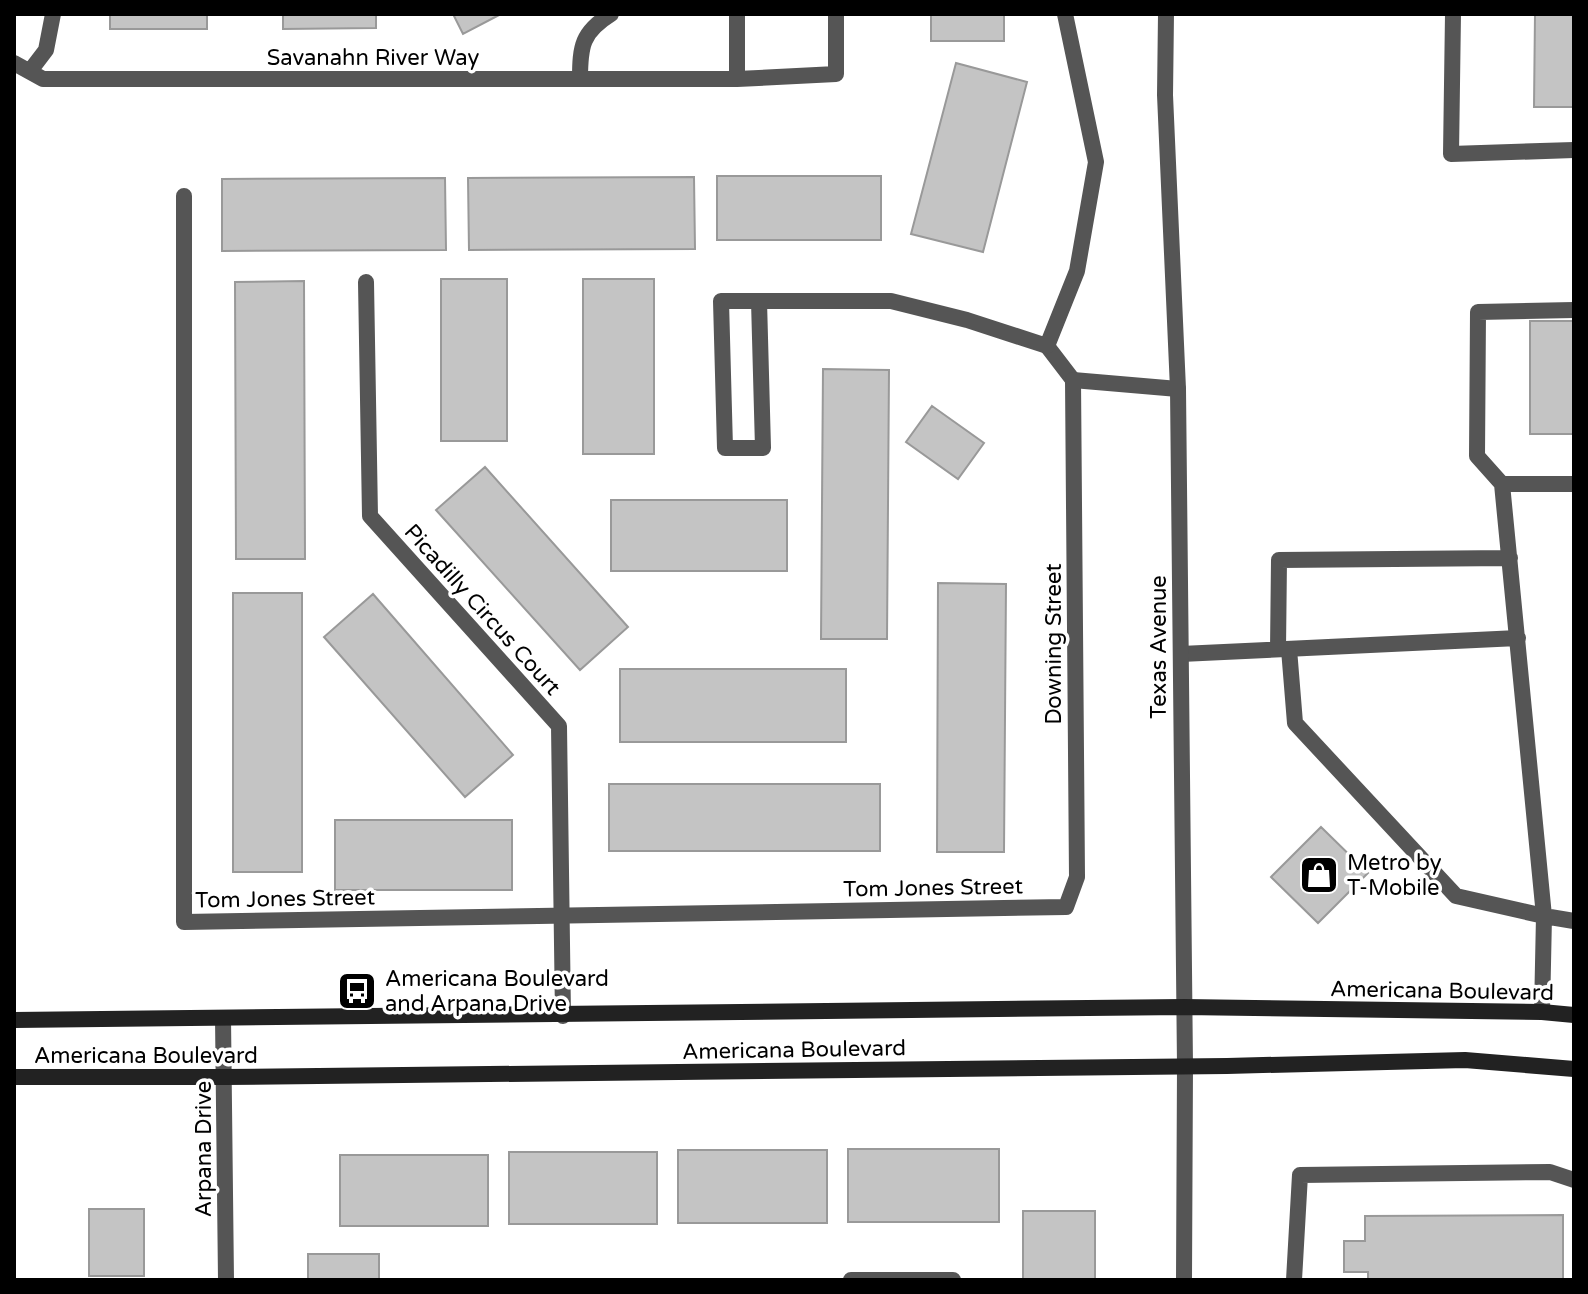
<svg xmlns="http://www.w3.org/2000/svg" width="1588" height="1294" font-family="'Varela Round',sans-serif">
<rect width="100%" height="100%" fill="#fff"/>
<path fill="#c4c4c4" stroke="#999" stroke-width="2" d="M110 14H207V29H110Z
M283 14H376V28L283 29Z
M453 14H501L463 34Z
M931 14H1004V41H931Z
M1535 14H1574V107H1534Z
M956 63 1027 82 983 252 911 234Z
M717 176H881V240H717Z
M694 177 695 249 469 250 468 178Z
M445 178 446 250 222 251V179Z
M441 279H507V441H441Z
M583 279H654V454H583Z
M304 281 305 559H236L235 282Z
M1530 321H1574V434H1530Z
M823 369 889 370 887 639H821Z
M932 406 984 443 958 479 906 442Z
M485 467 628 627 580 670 436 510Z
M611 500H787V571H611Z
M938 583 1006 584 1004 852H937Z
M233 593H302V872H233Z
M373 594 513 755 465 797 324 637Z
M620 669H846V742H620Z
M609 784H880V851H609Z
M335 820H512V890H335Z
M1321 827 1368 873 1318 923 1271 877Z
M848 1149H999V1222H848Z
M678 1150H827V1223H678Z
M509 1152H657V1224H509Z
M340 1155H488V1226H340Z
M89 1209H144V1276H89Z
M1023 1211H1095V1280H1023Z
M1563 1215V1280H1368V1272H1344V1241H1365V1216Z
M308 1254H379V1280H308Z"/>
<g fill="none" stroke-linecap="round" stroke-linejoin="round">
<path stroke="#555" stroke-width="16" d="M1047 346 1073 380
M1502 484H1574
M1278 649 1279 560 1510 558
M1289 649 1295 723 1456 896 1544 916 1502 484 1477 456 1478 312 1574 310
M1181 654 1518 638
M1542 1012 1544 916 1574 921
M851 1280H953
M1294 1280 1300 1175 1550 1172 1574 1180"/>
<path stroke="#555" stroke-width="16" d="M1453 14 1451 154 1574 150
M14 63 43 79H737L836 74V14
M30 71 46 50 53 14
M580 79C580 46 582 32 611 14
M737 79V14
M184 196V922L1066 907 1077 877 1073 380 1178 389
M366 282 370 516 559 726 563 1016
M759 301 763 448H725L721 301H891L967 320 1047 346 1077 271 1096 162 1065 14
M223 1018 226 1280"/>
<path stroke="#555" stroke-width="16" d="M1166 14 1165 95 1178 389 1185 1066 1184 1280"/>
<path stroke="#222" stroke-width="16" d="M14 1020 1184 1007 1542 1012 1574 1015
M14 1077H224L1227 1066 1465 1060 1574 1069"/>
</g>
<defs>
<g id="shop-square" transform="scale(2)"><rect x="-9" y="-9" width="18" height="18" rx="4" fill="#000" stroke="#fff"/><path d="M-5-2.5h2.3a2.7 3.5 0 0 1 5.4 0H5L5.5 6h-11ZM-1.5-2.5h3a1.5 2.3 0 0 0-3 0Z" fill="#fff"/></g>
<g id="bus-square" transform="scale(2)"><rect x="-9" y="-9" width="18" height="18" rx="4" fill="#000" stroke="#fff"/><path d="M-5-6H5V4H4V6H2V4H-2V6H-4V4H-5ZM-3.5-4V0h7V-4ZM-3.5 1.2v1.5H-2V1.2ZM2 1.2v1.5H3.5V1.2Z" fill="#fff"/></g>
</defs>
<g fill-rule="evenodd">
<use href="#shop-square" x="1319" y="875"/>
<use href="#bus-square" x="357" y="991"/>
</g>
<g text-anchor="middle" stroke-width="7" stroke-linejoin="round" paint-order="stroke">
<g font-size="22" fill="#000" stroke="#fff">
<text x="373" y="65">Savanahn River Way</text>
<text transform="translate(483 609) rotate(48)" y="8">Picadilly Circus Court</text>
<text transform="translate(1053 644) rotate(-90)" y="8">Downing Street</text>
<text transform="translate(1158 647) rotate(-90)" y="8">Texas Avenue</text>
<text transform="translate(933 887) rotate(-1)" y="8">Tom Jones Street</text>
<text transform="translate(285 898) rotate(-1)" y="8">Tom Jones Street</text>
<text transform="translate(1442 990) rotate(1)" y="8">Americana Boulevard</text>
<text transform="translate(794 1049) rotate(-1)" y="8">Americana Boulevard</text>
<text x="146" y="1063">Americana Boulevard</text>
<text transform="translate(203 1149) rotate(-90)" y="8">Arpana Drive</text>
</g>
<g font-size="22" fill="#000" stroke="#fff" text-anchor="start">
<text x="1347" y="870">Metro by<tspan x="1347" dy="25">T-Mobile</tspan></text>
<text x="385" y="986">Americana Boulevard<tspan x="385" dy="25">and Arpana Drive</tspan></text>
</g>
</g>
<rect width="1588" height="1294" fill="none" stroke="#000000" stroke-width="32"/>
</svg>
